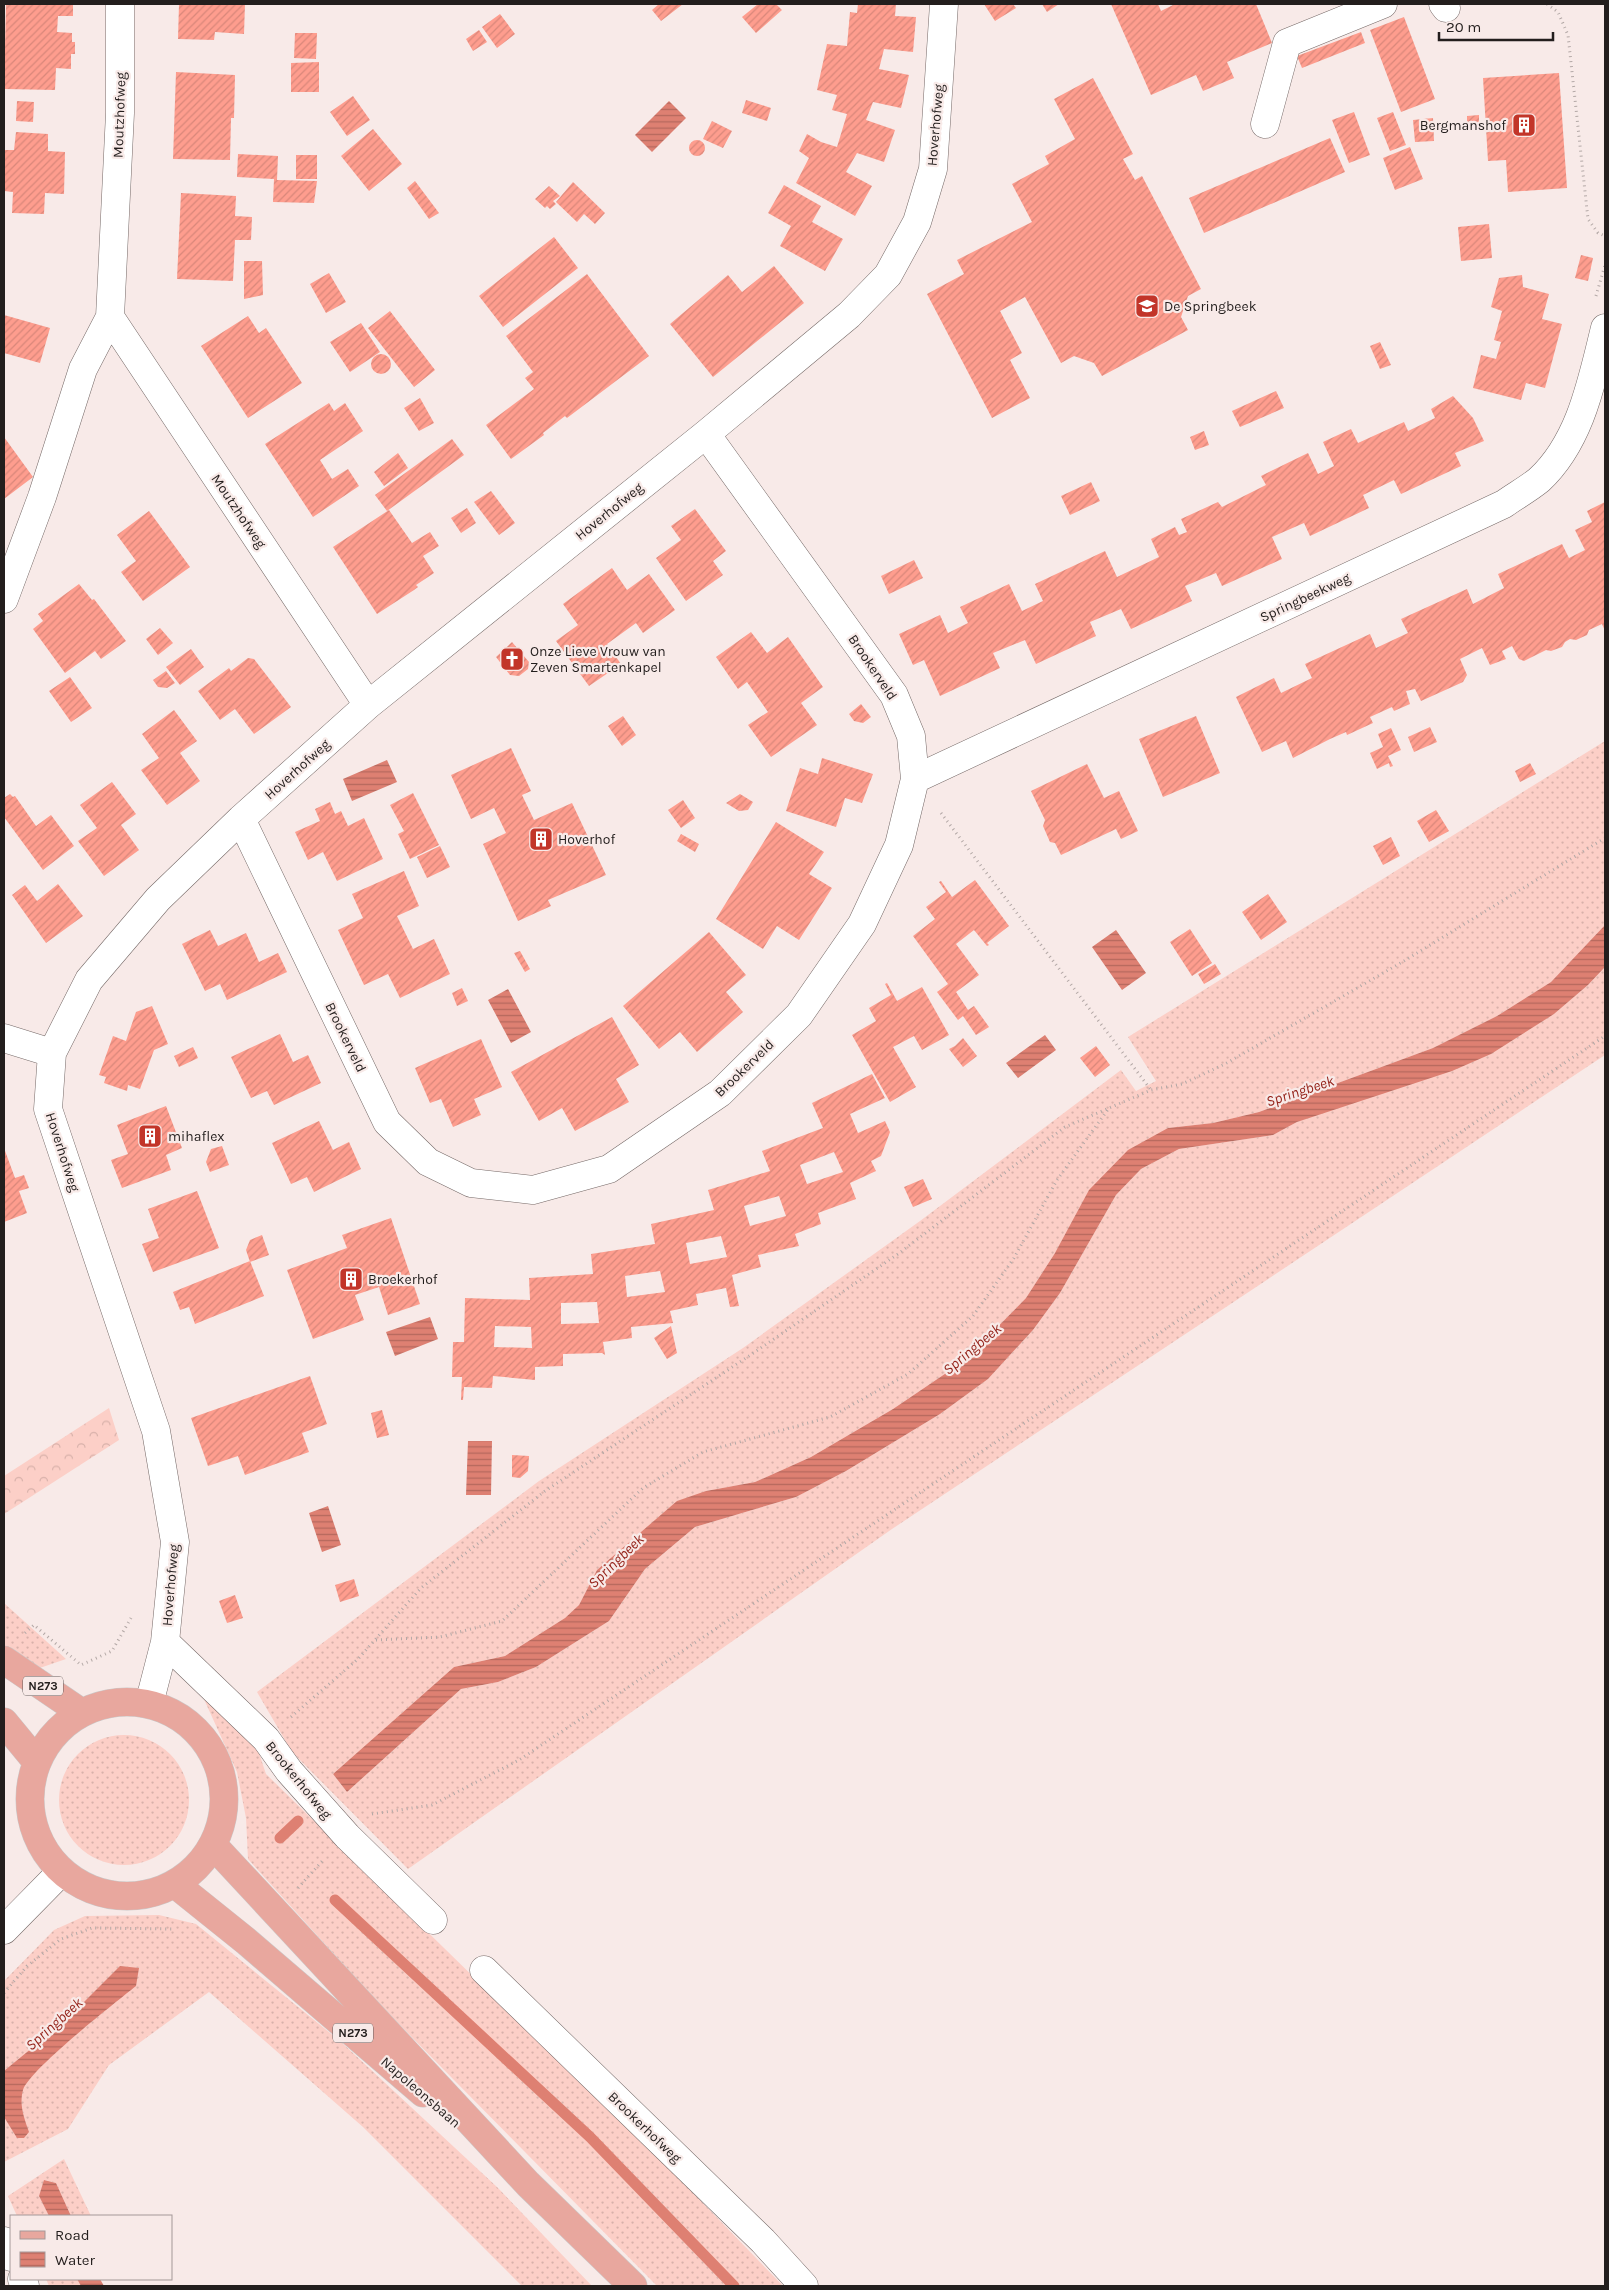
<svg xmlns="http://www.w3.org/2000/svg" width="1609" height="2290" font-family="Karla,sans-serif">
<defs>
<pattern id="grass-dots" width="8" height="8" patternUnits="userSpaceOnUse" patternTransform="scale(1.25)"><rect width="8" height="8" fill="#fccfc7"/><path d="M2 2h.1M6 6h.1" fill="none" stroke="#d8b1aa" stroke-width="1.8" stroke-linecap="round"/></pattern>
<pattern id="forest-crowns" width="20" height="18" patternUnits="userSpaceOnUse" patternTransform="scale(1.25)"><rect width="20" height="18" fill="#fccfc7"/><path d="M2 6a3 3 0 1 1 6 0M12 15a3 3 0 1 1 6 0" fill="none" stroke="#d8b1aa"/></pattern>
<pattern id="water-rules" width="6" height="5" patternUnits="userSpaceOnUse" patternTransform="scale(1.25)"><rect width="6" height="5" fill="#de8072"/><path d="M0 2.5h6" fill="none" stroke="#b4685d"/></pattern>
<pattern id="building-hatch" width="6" height="6" patternUnits="userSpaceOnUse" patternTransform="scale(1.25)"><rect width="6" height="6" fill="#fe9d8e"/><path d="M-1 1l2-2M0 6l6-6M5 7l2-2" fill="none" stroke="#d9877a"/></pattern>
</defs>
<rect width="100%" height="100%" fill="#f8eae8"/>
<path fill="url(#grass-dots)" d="M1605 741V925L1551 982 1497 1016 1433 1048 1259 1112 1213 1123 1168 1128 1055 1253 1026 1298 964 1361 893 1409 811 1457 755 1482 706 1491 597 1570 579 1605 565 1618 505 1656 454 1667 333 1774 347 1792 461 1689 498 1682 536 1667 609 1621 645 1569 695 1527 796 1497 846 1471 940 1414 988 1379 1033 1330 1060 1293 1116 1195 1141 1169 1179 1149 1273 1135 1297 1122 1554 1014 1588 985 1605 967V1055L892 1529 408 1869 292 1752 257 1692 539 1481 743 1348 920 1221 1121 1070 1136 1091 1156 1081 1128 1037Z
M4 1603 66 1659 31 1671 4 1646Z
M203 1697 257 1747 266 1774 665 2164 783 2286H657L381 2006 248 1859 246 1818 237 1772Z
M59 1800a65 65 0 1 1 130 0a65 65 0 1 1-130 0Z
M159 1915 196 1924 340 2041 497 2187 592 2286H522L363 2127 209 1992 109 2065 68 2129 4 2162V1981L54 1930 85 1916Z
M64 2159 91 2216H71L56 2183 45 2180 39 2196 49 2216H17L8 2196Z
M46 2279H77L81 2286H49Z"/>
<path fill="url(#forest-crowns)" d="M109 1408 119 1440 4 1514V1476Z"/>
<path fill="url(#water-rules)" d="M669 101 686 118 652 152 635 135Z
M387 760 397 782 352 801 343 779Z
M1605 925V967L1588 985 1554 1014 1491 1054 1452 1071 1297 1122 1273 1135 1179 1149 1141 1169 1116 1195 1060 1293 1033 1330 988 1379 940 1414 846 1471 796 1497 695 1527 645 1569 609 1621 536 1667 498 1682 461 1689 347 1792 333 1774 454 1667 505 1656 565 1618 579 1605 597 1570 677 1501 706 1491 755 1482 811 1457 893 1409 964 1361 1026 1298 1055 1253 1089 1190 1128 1150 1168 1128 1213 1123 1259 1112 1433 1048 1497 1016 1551 982Z
M1116 930 1146 973 1122 990 1092 947Z
M508 989 531 1032 511 1043 488 1000Z
M1045 1035 1056 1050 1018 1078 1006 1063Z
M430 1317 438 1339 395 1356 386 1332Z
M468 1441H492L491 1495H466Z
M328 1506 341 1545 322 1552 309 1513Z
M120 1966 139 1968 136 1986C116 2002 29 2070 23 2090 19 2105 24 2118 29 2132L24 2138H17L4 2117V2071L66 2020Z
M44 2180 56 2183 71 2216H49L39 2196Z
M77 2279H100L104 2286H81Z"/>
<g fill="none" stroke-linecap="round" stroke-linejoin="round">
<path stroke="#de8072" stroke-width="11" d="M280 1838 298 1821
M335 1900 590 2137 734 2286"/>
</g>
<path fill="url(#building-hatch)" fill-rule="evenodd" d="M73 4V16H58L57 32 72 33V42H75V54H71V69L56 68 55 90 4 89 6 5Z
M179 4H245L244 34 215 32 214 40 178 39Z
M659 4H683L661 21 652 10Z
M758 4H776L782 10 756 33 742 17Z
M858 4H896L895 16 916 17 913 52 884 49 879 69 909 75 901 108 873 102 866 120 895 130 884 162 857 153 846 172 872 186 855 216 796 183 809 158 799 151 807 134 821 142 837 147 847 114 832 110 837 95 817 90 827 44 847 46 850 12 857 13Z
M984 4H1013L1016 8 995 21Z
M1042 4H1059L1047 12Z
M1111 4H1158L1161 11 1173 5 1172 4H1256L1272 43 1227 62 1234 78 1203 91 1196 75 1151 95Z
M500 14 515 34 497 48 482 27Z
M1404 17 1435 99 1401 112 1370 30Z
M479 30 487 42 473 51 466 39Z
M1361 32 1365 43 1302 68 1297 56Z
M295 33H317L316 59 294 58Z
M319 62V92H291V63Z
M176 72 235 75 234 118H231L230 160 173 159Z
M1559 73 1567 188 1508 192 1506 160 1488 161 1483 78Z
M1093 78 1133 154 1123 159 1135 180 1142 176 1201 289 1188 296 1181 317 1188 330 1102 376 1094 363 1074 356 1061 363 1025 297 1000 311 1022 353 1010 360 1030 398 992 418 927 294 964 274 957 260 1032 222 1012 184 1049 164 1045 156 1075 139 1054 99Z
M353 96 370 120 347 136 330 112Z
M746 100 771 108 767 121 742 113Z
M17 101 34 102 33 122 16 121Z
M1354 112 1370 155 1349 163 1332 120Z
M1393 112 1406 145 1390 151 1377 118Z
M1479 115V128L1467 129V116Z
M1433 118 1434 141 1415 142 1413 120Z
M712 121 732 131 723 148 703 139Z
M373 129 402 164 369 191 341 156Z
M16 132 48 134V151L65 152 64 194 45 193 44 214 12 213 13 192 4 191V150H14Z
M1330 138 1345 172 1204 233 1189 198Z
M689 148a8 8 0 1 1 16 0a8 8 0 1 1-16 0Z
M1410 147 1423 179 1395 190 1383 158Z
M238 154 278 156 277 180 317 181 314 203 273 202 274 179 237 177Z
M296 155H317V179H296Z
M415 181 439 213 429 219 407 188Z
M573 182 605 213 595 224 584 214 577 222 556 202Z
M784 185 821 206 812 222 843 239 825 271 780 246 791 226 768 213Z
M549 186 560 196 553 201 556 204 550 209 547 206 545 208 535 199Z
M181 193 236 196 235 216 252 217 251 240H235L233 281 177 279Z
M1489 224 1492 258 1461 261 1458 227Z
M554 237 578 268 503 327 479 296Z
M1581 255 1593 258 1588 281 1575 278Z
M244 261H262L263 295 244 299Z
M774 266 804 303 713 377 670 324 728 275 742 292Z
M329 273 346 302 326 313 310 284Z
M587 274 649 356 567 418 565 416 543 433 544 435 511 459 486 425 534 389 525 378 533 372 506 336Z
M1522 275 1523 287 1549 294 1542 319 1562 324 1545 388 1526 383 1521 400 1473 388 1481 355 1496 359 1501 342 1494 340 1502 311 1491 307 1499 278Z
M390 311 435 370 414 387 368 328Z
M4 315 50 328 40 363 4 353Z
M248 316 259 333 266 328 302 383 248 418 201 346Z
M361 323 380 352 350 372 330 342Z
M1380 342 1391 365 1380 369 1370 346Z
M371 364a10 10 0 1 1 20 0a10 10 0 1 1-20 0Z
M1276 391 1284 408 1240 427 1232 411Z
M1453 396 1473 418 1484 441 1455 453 1461 466 1401 494 1394 480 1363 495 1369 508 1310 536 1304 523 1272 537 1282 559 1222 586 1216 573 1185 586 1192 601 1131 629 1121 609 1090 622 1096 636 1036 664 1025 640 993 653 1000 668 940 696 924 660 913 665 899 634 940 615 948 633 968 623 960 607 1009 584 1022 611 1043 601 1035 584 1105 551 1117 577 1159 557 1151 539 1175 527 1179 535 1187 532 1181 519 1218 502 1222 507 1266 485 1261 476 1308 453 1318 474 1334 466 1323 442 1351 429 1358 443 1404 422 1408 431 1435 418 1431 409Z
M420 398 434 423 419 431 404 408Z
M329 403 334 411 345 403 363 431 320 460 332 479 348 469 359 486 313 517 265 444Z
M1204 431 1209 445 1195 450 1190 437Z
M4 437 33 477 4 499Z
M452 439 464 455 387 511 375 495Z
M398 453 408 468 384 486 374 472Z
M1091 482 1100 501 1070 515 1061 496Z
M491 491 515 523 499 535 474 502Z
M1605 502V631L1602 624 1589 630 1587 635 1576 640 1570 639 1565 642 1562 647 1551 651 1546 650 1524 661 1519 659 1512 646 1502 651 1506 659 1490 665 1482 648 1460 659 1467 675 1463 682 1421 701 1415 689 1406 691 1410 704 1394 711 1392 707 1370 717 1373 723 1347 735 1346 732 1330 739 1293 758 1286 741 1262 752 1236 697 1274 678 1281 693 1312 678 1305 664 1370 634 1376 648 1408 633 1401 619 1467 589 1473 604 1504 588 1498 574 1562 544 1569 558 1585 550 1575 530 1592 522 1587 511Z
M467 508 476 523 461 533 451 518Z
M695 509 726 551 713 561 723 575 686 601 656 558 681 540 671 526Z
M389 510 412 543 430 532 439 546 423 556 434 573 416 585 418 587 414 590 377 614 333 547Z
M149 511 190 567 143 601 121 572 136 561 117 535Z
M914 560 923 578 889 594 881 576Z
M612 568 627 590 649 574 675 610 643 633 636 623 607 644 621 664 589 686 556 641 578 625 563 604Z
M79 584 92 600 94 599 126 641 101 659 95 651 65 673 33 629 43 621 38 614Z
M160 628 173 643 158 655 146 639Z
M751 632 767 653 788 637 823 687 801 703 817 725 771 757 748 725 768 712 747 682 738 689 716 657Z
M512 642 529 662 528 669 519 676 510 675 496 657Z
M191 649 204 667 180 685 166 667Z
M248 658 254 659 291 707 254 734 235 709 220 720 198 691 229 668 231 671Z
M166 671 175 683 167 688 158 687 153 680Z
M70 677 92 708 71 722 49 691Z
M861 704 871 717 863 723 854 721 849 714Z
M174 710 197 741 180 753 200 781 167 805 141 770 159 758 142 734Z
M623 716 636 735 622 746 608 726Z
M1196 716 1220 773 1163 797 1139 739Z
M1430 727 1437 742 1414 752 1408 737Z
M1391 728 1401 750 1388 756 1393 766 1390 767 1389 763 1377 769 1370 753 1383 747 1378 734Z
M511 748 531 791 522 795 534 820 572 803 606 875 548 900 551 906 518 921 483 844 506 833 494 808 471 819 451 775Z
M822 758 873 774 862 803 845 798 836 827 786 811 800 768 818 774Z
M1530 763 1536 774 1520 782 1515 771Z
M1087 764 1104 798 1119 791 1138 831 1121 839 1116 829 1061 855 1055 843 1050 842 1043 826 1045 820 1031 791Z
M112 782 136 814 121 825 139 850 104 876 78 841 97 828 80 805Z
M413 793 439 845 410 859 398 834 404 831 390 805Z
M10 794 13 797 15 796 36 826 51 815 74 846 43 870 4 817V798Z
M740 794 753 802 748 810 739 811 726 803Z
M683 800 695 818 681 828 668 810Z
M330 802 335 814 341 811 348 826 364 818 383 859 337 881 323 852 308 860 295 832 320 821 315 809Z
M1436 810 1449 831 1429 842 1417 821Z
M776 822 824 852 809 874 832 888 799 940 777 926 763 949 716 919Z
M681 834 699 844 695 852 677 841Z
M1391 837 1400 856 1383 865 1373 846Z
M440 846 450 867 427 878 417 857Z
M404 871 419 906 397 916 413 949 434 939 450 974 400 998 388 974 364 985 338 930 363 918 352 894Z
M975 880 1009 926 987 943 989 945 987 946 974 930 956 944 979 975 956 992 968 1010 974 1006 989 1027 976 1035 963 1016 958 1020 937 992 948 984 913 936 935 919 926 907 946 892 939 882 941 881 952 897Z
M58 884 83 916 46 943 12 895 25 885 37 901Z
M1268 894 1287 922 1261 940 1242 912Z
M1190 929 1212 963 1192 976 1170 942Z
M210 930 218 946 246 933 259 962 278 953 287 972 227 1000 220 984 205 991 182 944Z
M709 932 746 975 726 992 743 1012 697 1052 680 1032 659 1049 623 1006Z
M520 951 530 969 525 972 514 953Z
M1215 964 1221 974 1204 984 1198 974Z
M887 983 897 1001 922 987 949 1035 922 1050 914 1036 893 1047 916 1087 890 1102 852 1035 876 1021 869 1008 891 995 885 984Z
M462 988 468 1001 457 1006 452 993Z
M152 1006 168 1044 154 1050 140 1089 128 1085 127 1091 104 1083 106 1077 99 1075 113 1036 126 1041 136 1012Z
M612 1017 639 1065 616 1079 629 1102 575 1131 562 1108 539 1121 511 1072Z
M280 1034 293 1062 308 1055 321 1083 274 1105 267 1091 251 1098 231 1057Z
M963 1038 977 1056 963 1067 949 1049 955 1046Z
M481 1039 502 1087 474 1099 481 1115 453 1127 441 1099 430 1103 415 1068Z
M1096 1046 1110 1065 1095 1077 1080 1058Z
M193 1047 198 1058 179 1067 174 1056Z
M872 1074 885 1098 850 1114 858 1133 885 1121 890 1132 881 1156 871 1161 876 1171 850 1183 856 1199 818 1213 821 1224 795 1234 799 1246 758 1255 761 1267 732 1275 739 1306 730 1307 726 1288 696 1294 698 1305 670 1311 673 1323 631 1327 632 1338 603 1342 605 1355 602 1353 563 1354V1366L535 1367V1380L493 1376 492 1388 464 1387 463 1400H461L462 1377H452L453 1342H464L465 1298 530 1300 529 1278 593 1274 591 1254 655 1244 651 1224 714 1210 708 1190 770 1171 762 1151 823 1128 812 1103ZM834 1152 843 1172 807 1184 800 1165ZM779 1196 786 1216 750 1226 744 1206ZM721 1236 727 1257 690 1264 686 1243ZM660 1271 665 1292 627 1297 625 1276ZM597 1302 599 1323 561 1324V1303ZM495 1326 531 1327 532 1348 494 1347Z
M166 1106 182 1148 166 1155 171 1170 122 1188 111 1160 128 1154 117 1125Z
M319 1121 333 1150 349 1142 361 1169 314 1192 307 1177 291 1184 272 1143Z
M222 1146 229 1165 210 1172 206 1162 211 1149Z
M4 1148 15 1178 24 1175 29 1188 19 1191 27 1213 4 1222Z
M923 1179 932 1199 913 1207 904 1187Z
M197 1191 219 1248 153 1272 142 1244 159 1238 148 1209Z
M391 1218 420 1304 388 1315 379 1287 355 1295 364 1320 313 1339 287 1270 347 1248 342 1235Z
M262 1235 269 1255 250 1262 246 1250 250 1240Z
M250 1261 264 1296 195 1324 189 1307 180 1310 173 1292Z
M671 1326 677 1353 667 1359 654 1338Z
M310 1376 327 1424 302 1433 309 1452 245 1475 238 1456 208 1466 191 1418Z
M382 1410 389 1435 377 1438 371 1413Z
M512 1455 529 1456 528 1471 520 1478 512 1477Z
M354 1579 359 1596 340 1602 335 1585Z
M235 1595 243 1618 227 1623 219 1601Z"/>
<g fill="none" stroke-linecap="round" stroke-linejoin="round">
<g stroke="#756967" stroke-width="29">
<path id="minor" d="M120 4V113L110 317 368 705
M1443 4 1446 8
M1265 124 1287 43 1383 4
M4 599 42 497 83 369 110 317
M915 779 1504 504C1515 496 1528 489 1539 480 1581 441 1592 380 1605 328
M241 819 387 1122 428 1162 471 1183 533 1190 609 1169 720 1093 799 1015 862 924 899 845 915 779 911 736 894 695 706 434
M4 1038 52 1053
M165 1642 266 1739 289 1771 347 1836 433 1920
M149 1704 165 1642 175 1542 156 1431 48 1109 52 1053 89 980 158 899 241 819 368 705 706 434 849 315 888 275 917 222 933 169 944 4
M4 1930 61 1872
M484 1970 763 2241 804 2286
M4 2241 11 2257
M22 2279 25 2286"/>
</g>
<g stroke="#cac9c9" stroke-width="29">
<path id="major" d="M4 1660 82 1713
M30 1799a97 97 0 1 1 194 0a97 97 0 1 1-194 0Z
M4 1722 37 1762
M213 1845 528 2184 633 2286
M175 1884 246 1941 423 2093"/>
</g>
<path stroke="#b3a8a6" stroke-width="3" stroke-dasharray="1 4" stroke-linecap="butt" d="M1547 4 1558 12 1568 35 1588 219 1598 233 1605 236
M1596 296 1605 265
M941 813 1151 1090
M25 1633 34 1625 81 1665 112 1651 131 1618
M376 1640 440 1637 502 1621 643 1488 703 1452 830 1417 908 1374 973 1316 1014 1258 1057 1180 1109 1108
M291 1717 358 1659 421 1588 545 1491 749 1356 898 1254 1065 1127 1151 1090 1182 1084 1225 1064 1404 961 1605 838
M372 1814 432 1805 519 1760 1605 1036
M298 1888 324 1859
M4 1993 27 1966 61 1939 92 1928 174 1929"/>
<use href="#minor" stroke="#fff" stroke-width="28"/>
<use href="#major" stroke="#e8a79e" stroke-width="28"/>
</g>
<defs>
<g id="building-square" transform="scale(1.25)"><rect x="-9" y="-9" width="18" height="18" rx="4" fill="#c23529" stroke="#f8eae8"/><path d="M-4-6H4V6H1V3H-1V6H-4ZM-2.5-4.3h1.7v1.8h-1.7ZM.8-4.3h1.7v1.8H.8ZM-2.5-1h1.7V.8h-1.7ZM.8-1h1.7V.8H.8Z" fill="#fff"/></g>
<g id="school-square" transform="scale(1.25)"><rect x="-9" y="-9" width="18" height="18" rx="4" fill="#c23529" stroke="#f8eae8"/><path d="M0-5L7-2L0 1L-7-2ZM-4 1L0 2.5L4 1V4Q0 6-4 4Z" fill="#fff"/></g>
<g id="church-square" transform="scale(1.25)"><rect x="-9" y="-9" width="18" height="18" rx="4" fill="#c23529" stroke="#f8eae8"/><path d="M-1.2-6h2.4v3.5h3.3v2.4h-3.3V6h-2.4V-.1h-3.3v-2.4h3.3Z" fill="#fff"/></g>
</defs>
<g fill-rule="evenodd">
<use href="#building-square" x="1524" y="125"/>
<use href="#school-square" x="1147" y="306"/>
<use href="#church-square" x="512" y="659"/>
<use href="#building-square" x="541" y="839"/>
<use href="#building-square" x="150" y="1136"/>
<use href="#building-square" x="351" y="1279"/>
</g>
<g text-anchor="middle" stroke-width="4.5" stroke-linejoin="round" paint-order="stroke">
<g fill="#f8eae8" stroke="#635b5a" stroke-width="1">
<rect x="23" y="1676.5" width="40" height="19" rx="4"/>
<rect x="333" y="2023.5" width="40" height="19" rx="4"/>
</g>
<g font-size="12" font-weight="bold" fill="#231e1d">
<text x="43" y="1690">N273</text>
<text x="353" y="2037">N273</text>
</g>
<g font-size="14" fill="#231e1d" stroke="#f8eae8">
<text transform="translate(119 115) rotate(-88)" y="5">Moutzhofweg</text>
<text transform="translate(935 125) rotate(-85)" y="5">Hoverhofweg</text>
<text transform="translate(239 511) rotate(56)" y="5">Moutzhofweg</text>
<text transform="translate(609 511) rotate(-39)" y="5">Hoverhofweg</text>
<text transform="translate(1305 597) rotate(-25)" y="5">Springbeekweg</text>
<text transform="translate(873 667) rotate(56)" y="5">Brookerveld</text>
<text transform="translate(297 769) rotate(-42)" y="5">Hoverhofweg</text>
<text transform="translate(346 1037) rotate(64)" y="5">Brookerveld</text>
<text transform="translate(744 1068) rotate(-44)" y="5">Brookerveld</text>
<text transform="translate(63 1152) rotate(72)" y="5">Hoverhofweg</text>
<text transform="translate(170 1585) rotate(-85)" y="5">Hoverhofweg</text>
<text transform="translate(299 1780) rotate(51)" y="5">Brookerhofweg</text>
<text transform="translate(421 2092) rotate(41)" y="5">Napoleonsbaan</text>
<text transform="translate(645 2127) rotate(44)" y="5">Brookerhofweg</text>
</g>
<g font-size="14" fill="#231e1d" stroke="#f8eae8" text-anchor="start">
<text x="1506" y="130" text-anchor="end">Bergmanshof</text>
<text x="1164" y="311">De Springbeek</text>
<text x="530" y="656">Onze Lieve Vrouw van<tspan x="530" dy="16">Zeven Smartenkapel</tspan></text>
<text x="558" y="844">Hoverhof</text>
<text x="168" y="1141">mihaflex</text>
<text x="368" y="1284">Broekerhof</text>
</g>
<g font-size="15" font-style="italic" fill="#95241b" stroke="#f8eae8">
<text transform="translate(1300 1091) rotate(-18)" y="5">Springbeek</text>
<text transform="translate(972 1349) rotate(-40)" y="5">Springbeek</text>
<text transform="translate(616 1561) rotate(-44)" y="5">Springbeek</text>
<text transform="translate(54 2024) rotate(-42)" y="5">Springbeek</text>
</g>
</g>
<rect width="1609" height="2290" fill="none" stroke="#231e1d" stroke-width="10"/>
<rect x="10" y="2215" width="162" height="65" fill="#f8eae8" stroke="#a39897"/>
<rect x="20" y="2231" width="25" height="8" fill="#e8a79e" stroke="#a39897"/>
<text x="55" y="2240" font-size="15" fill="#231e1d">Road</text>
<rect x="20" y="2252" width="25" height="15" fill="url(#water-rules)" stroke="#a39897"/>
<text x="55" y="2265" font-size="15" fill="#231e1d">Water</text>
<path d="M1439 32v8h114v-8" fill="none" stroke="#231e1d" stroke-width="2.5"/>
<text x="1446" y="32" font-size="15" fill="#231e1d" stroke="#f8eae8" stroke-width="4" paint-order="stroke">20 m</text>
</svg>
